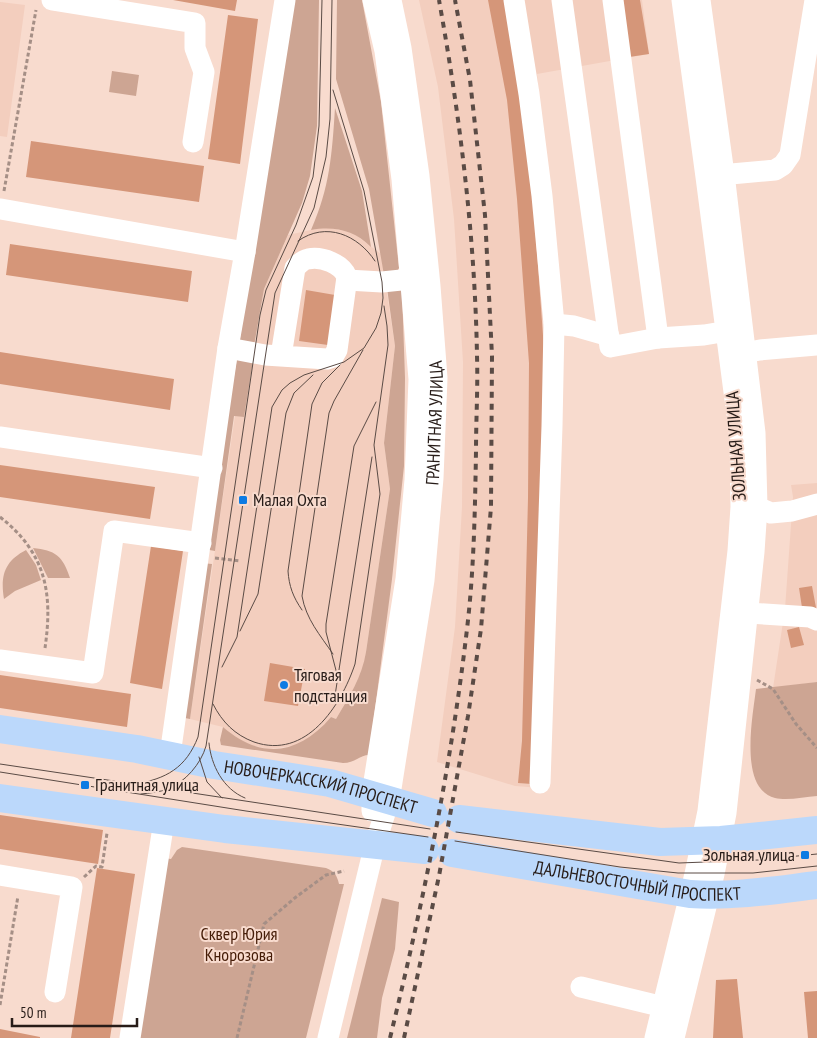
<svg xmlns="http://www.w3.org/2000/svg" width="817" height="1038" font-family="'PT Sans Narrow',sans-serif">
<rect width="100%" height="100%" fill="#f8dbce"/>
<path fill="#f3cebe" d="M419 0H642L649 54 537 74 559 329 541 788 515 786 437 762 455 627 462 507 463 362 454 219 438 87Z
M0 2 25 5 7 137 0 136Z
M320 228H332L353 233 381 254 395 346 384 443 390 489 366 652 364 666 359 679 336 719 331 717 320 730 307 740 294 746 268 749 246 744 235 738 223 727 190 719 235 416 244 417 264 289 288 235Z
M817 483V682L773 688 785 609 793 497 791 485Z"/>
<path fill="#cda593" d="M291 0H319L317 126 310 176 302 203 264 289 254 346 239 345Z
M337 0H362L381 102 399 268 396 273 384 275 369 189 336 79Z
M112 71 139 75 136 96 109 92Z
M335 108 362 191 371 247C354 230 334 226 311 230 330 187 332 154 335 108Z
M398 286 402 291 405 378 404 466 392 579 369 755C360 755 355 763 343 763L221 745 220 740 223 727C261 760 299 755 331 717L336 719C349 697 362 677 366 652L390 489 384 443 395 346 387 288Z
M237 359 253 361 244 417 234 416 215 551 204 549Z
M33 548C55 550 63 556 70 578H48Z
M26 550 36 565 41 580 15 591 4 599C0 575 5 561 26 550Z
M202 563 212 564 190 719 180 717Z
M817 682V796C804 797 787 801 775 798 738 789 753 715 756 689Z
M182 847 326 868C334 871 337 875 339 884H344L306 1038H138L164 858 171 859 177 850Z
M382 898 399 902 395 949 382 998 377 1038H347Z"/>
<path fill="#d59679" d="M173 0H237L235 11Z
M488 0H504L523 97 533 197 545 363 532 784 518 783 522 741 528 498 529 363 517 199 507 100Z
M622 0H640L649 54 629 57Z
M228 15 258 19 240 164 208 159Z
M31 141 204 166 199 202 26 177Z
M10 244 192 271 188 302 6 275Z
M306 290 335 295 328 345 299 341Z
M0 352 174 379 170 410 0 384Z
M0 465 155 487 150 519 0 497Z
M151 546 183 551 162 689 130 683Z
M812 586 817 613 803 614 799 588Z
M799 627 804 645 791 648 787 630Z
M270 663 305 669 298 706 264 701Z
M0 675 131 694 127 727 0 708Z
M0 815 103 830 98 864 0 849Z
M97 868 135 874 110 1038H71Z
M737 979 743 1038H713L716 980Z
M817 991V1038H808L804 992Z
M0 1029 40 1037V1038H0Z"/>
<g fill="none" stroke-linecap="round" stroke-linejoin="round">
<path stroke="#a58f86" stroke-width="3" stroke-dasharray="4 2.5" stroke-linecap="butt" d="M4 191 36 10
M0 517C46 553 53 593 45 648
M215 558 240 561
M757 680 773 689 796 724 817 748
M84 877 96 866 102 867 107 833
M0 1005 18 896
M237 1038 264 924 296 897 326 875 344 871"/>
<g stroke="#fff" stroke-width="21">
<path d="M52 0 195 23V48L204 72 193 142"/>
<path d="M514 0 529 94 542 196 554 324 552 426 540 783"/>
<path d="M562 0 610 347 658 338 704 335 740 329"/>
<path d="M613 0 658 338"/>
<path d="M709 176 775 170 783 165 790 155 815 0"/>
<path d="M1 209 245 252"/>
<path d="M347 280 382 282 411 279"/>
<path d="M554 324 574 326 609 336"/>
<path d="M228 348 265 355 327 359 333 357 337 350 347 277C342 264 322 256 308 259 302 260 299 264 295 268L281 356"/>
<path d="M733 355 760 350 817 345"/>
<path d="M0 437 212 468"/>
<path d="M745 507H757L771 513 792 511 817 504"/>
<path d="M733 612 810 617 817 620"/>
<path d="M0 660 93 673 114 531 201 543"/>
<path d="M170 755 228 348 245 252 285 0"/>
<path d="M372 811V794L406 579 415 480 419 379 402 179 385 51 373 0"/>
<path d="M0 875 72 887 55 992"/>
<path d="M581 987 676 1010"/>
<path d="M130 1038 164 821"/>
<path id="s1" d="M328 1038 375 844 389 801 424 580 433 478 437 378 430 286 419 176 401 48 391 0"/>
<path d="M655 1038 695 874 708 811 738 551 741 507 740 438 706 177 682 0"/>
<path d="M674 1038 714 874 726 813 754 552 757 507 755 433 724 174 700 0"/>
</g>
<g stroke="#bbd8fb" stroke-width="28">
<path id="s2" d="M0 729 137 749 214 765 330 783 433 813"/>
<path d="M0 798 225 829 425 850"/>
<path d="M459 819 660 842 721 840 817 830"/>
<path id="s3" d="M452 853 690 894C733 897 775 890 817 885"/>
</g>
<path stroke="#5a4b45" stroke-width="1" d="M298 241C326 221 358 235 375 261
M302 610C293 597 289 586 288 571L312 404 322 383 340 365
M240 631 258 594 286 413 294 393 313 375
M333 654C320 635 306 619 302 596L329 413 334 401 363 350
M222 667 237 637 272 407 282 390 290 383 304 375 344 362 364 348 376 328 381 313 383 298 382 282 364 191 333 90
M338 678 326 632V624L354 446 376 402
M334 702 372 457
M213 704C222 722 235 735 254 742 306 760 341 706 355 664L380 494 374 445 388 345 387 326 384 306
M209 743C211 765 223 789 245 798
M199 757 207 782 222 798
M0 764 141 785
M0 772 246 811 428 837
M135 784C166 779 186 768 198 737L260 315 266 290 296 225 313 177 319 126 322 0
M166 789 430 829
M141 794C150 793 160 792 168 789 185 782 201 764 206 746L275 293 314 208 326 157 330 119 332 0
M456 832 679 863 758 860 817 854
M455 841 620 867 678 873H753L817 866"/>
<path stroke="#5a4b45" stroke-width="4" stroke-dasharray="6 6" stroke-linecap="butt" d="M390 1038C423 903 451 767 467 629 474 570 475 510 476 451 476 419 478 387 477 356 475 237 460 117 439 0
M404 1038 439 876 468 716 481 629 491 507 492 356 485 215 470 80 455 0"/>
</g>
<g fill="#0d7be3" stroke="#f8dbce" stroke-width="2">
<rect x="238" y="495" width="10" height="10" rx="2.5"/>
<circle cx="284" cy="685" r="5"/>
<rect x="80" y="780" width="10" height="10" rx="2.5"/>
<rect x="800" y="850" width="10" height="10" rx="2.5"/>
</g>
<g text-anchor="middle" stroke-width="4" stroke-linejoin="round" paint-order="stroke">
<g font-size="18" fill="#271c18" stroke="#f8dbce">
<text dy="6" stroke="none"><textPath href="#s1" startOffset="626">ГРАНИТНАЯ УЛИЦА</textPath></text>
<text transform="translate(736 446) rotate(-94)" y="6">ЗОЛЬНАЯ УЛИЦА</text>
<text dy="6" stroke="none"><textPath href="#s2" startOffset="326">НОВОЧЕРКАССКИЙ ПРОСПЕКТ</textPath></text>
<text dy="6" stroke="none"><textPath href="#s3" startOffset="188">ДАЛЬНЕВОСТОЧНЫЙ ПРОСПЕКТ</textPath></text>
</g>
<g font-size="18" fill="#271c18" stroke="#f8dbce" text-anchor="start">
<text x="253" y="506">Малая Охта</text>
<text x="294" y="681">Тяговая<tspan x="294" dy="21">подстанция</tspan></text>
<text x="95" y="791">Гранитная улица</text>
<text x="795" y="861" text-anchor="end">Зольная улица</text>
</g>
<g font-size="18" fill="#451c07" stroke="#f8dbce">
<text x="239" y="940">Сквер Юрия<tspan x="239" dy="21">Кнорозова</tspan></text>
</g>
</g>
<path d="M12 1018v8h125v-8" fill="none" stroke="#271c18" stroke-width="2.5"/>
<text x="20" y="1018" font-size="15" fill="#271c18" stroke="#f8dbce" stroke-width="4" paint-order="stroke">50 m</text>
</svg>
